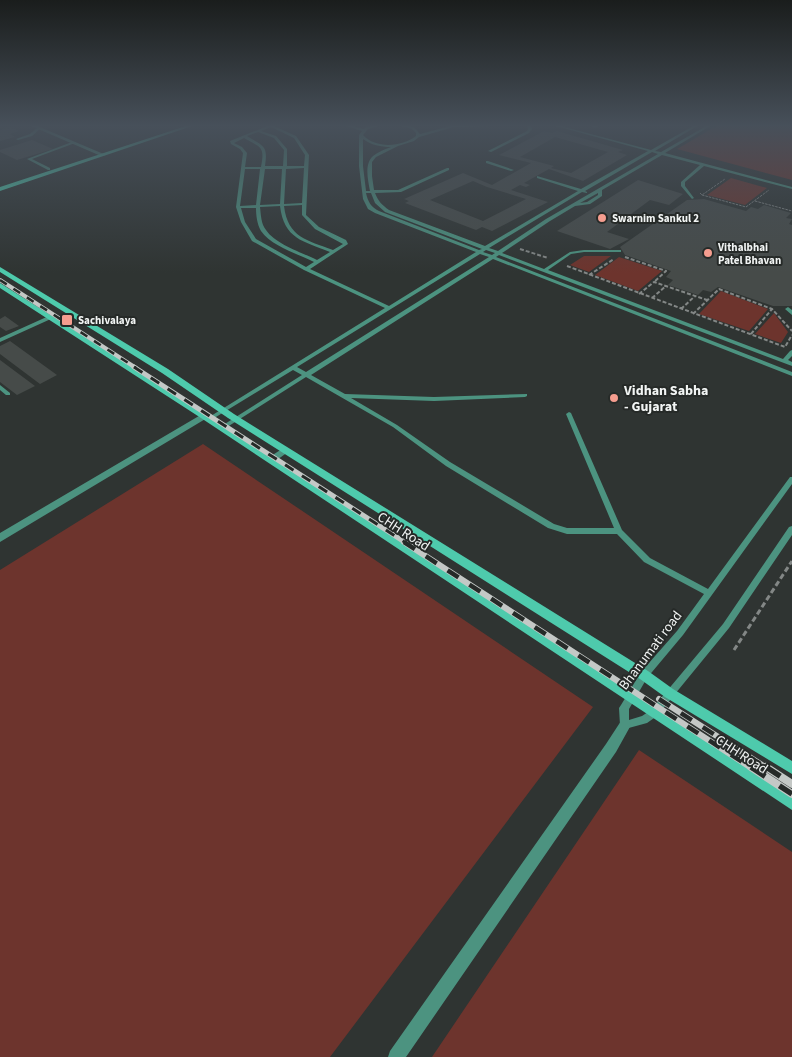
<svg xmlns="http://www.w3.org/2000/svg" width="792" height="1057" font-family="'Source Sans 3',sans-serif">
<rect width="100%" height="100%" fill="#2f3432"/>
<path fill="#6d342d" d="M718 125H792V180L677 149Z
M731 178 767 188 745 205 707 195Z
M584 256H611L589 272 570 265Z
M619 257 662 271 638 291 595 275Z
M721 291 768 309 749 331 699 314Z
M774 313 788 332 781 343 755 334Z
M203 444 593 707 330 1057H0V570Z
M639 750 792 852V1057H432Z"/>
<path fill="#464b49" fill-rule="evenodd" d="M10 127 19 131 10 134 15 137 0 141V130Z
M544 131 552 133 557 131 623 150 618 152 627 155 583 181 549 169 524 183 530 185 526 187 520 185 511 190 548 202 492 231 482 227 476 230 405 203 409 201 404 199 463 173 492 185 531 163 499 155ZM555 137 608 152 571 173 551 168 554 166 520 157ZM473 181 487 187 526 199 483 221 430 200Z
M32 140 53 149 17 160 0 152V150Z
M638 180 683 194 669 205 650 200 607 232 629 239 610 249 557 231Z
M704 199 746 211 751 207 758 209 764 205 791 213 786 218 792 219 789 224 792 225V306H773L718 287 711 292 703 290 698 295 668 285 673 280 666 277 671 271 625 255 620 247 687 200Z
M5 316 19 326 6 331 0 327V319Z
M10 341 57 375 40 384 0 354V346Z
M0 360 35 386 17 395 0 382Z"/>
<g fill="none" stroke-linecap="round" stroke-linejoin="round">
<path stroke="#838786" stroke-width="1" stroke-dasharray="2.5 1" stroke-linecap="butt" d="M700 193 702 195 725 179
M702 195 746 207 769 190
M755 201 792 211"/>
<path stroke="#838786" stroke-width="2" stroke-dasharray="4 2" stroke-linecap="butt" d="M520 249 548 258
M625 257 666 271 654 282
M567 266 785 347 792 335
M589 275 614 259
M639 294 654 282 707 300
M652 298 666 286
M681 309 695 296
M693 314 719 289 772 309 792 331
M751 334 772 309"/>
<path stroke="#838786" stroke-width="3" stroke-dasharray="5.5 3" stroke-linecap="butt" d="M734 650 792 561"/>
<path fill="#4c9380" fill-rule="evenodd" d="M270 125H275L274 126 296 136 309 155 306 215 319 227 346 240 348 244 310 269 389 306 476 252 375 213 368 209 363 199 359 166V135L362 131 343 125H348L364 129 366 127 382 125 368 129 363 135C376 149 402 147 416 136V133L412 129 398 125 414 127 420 134 454 125H490L488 126 454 127 419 137 414 141 398 146 376 157 372 162V176L374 190H398L447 168H449V170L401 192 375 193C378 201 382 205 389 210L485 246 578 191 537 178V176L581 189 648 151 552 125H557L651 150 695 125H699L655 151 661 152 708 125H712L665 153 792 187V189L704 166 685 182V186L694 198 692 199 681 186V182L700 165 662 155 602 190V196L590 204 575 206 550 221 502 253 544 269 570 252 584 250H621V252H584L571 254 548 270 783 359 790 351 792 350V356L788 360 792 362V366L499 255 496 257 792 372V376L493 259 311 375 345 394 434 397 527 394V396L525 397 434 401 351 398 397 425 450 462 554 524 567 528H614L566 414 569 412 571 413 622 530 650 558 708 589 790 477H792V484L683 635 647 678 629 709V720L642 716 651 710 723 624 789 527 792 526V535L729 628 657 716 647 723 625 729 622 728 620 725 619 708 621 705 641 672 677 631 704 594 644 562 617 534H567L548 528 446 466 393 427 306 377 224 429H220L219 428 220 427 302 375 293 370 211 420H207L206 419 385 308 304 270 252 241 241 222 236 207 243 153 240 149 231 144 230 141ZM271 127 294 138 305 155 304 166H287V149L276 136 261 131ZM258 132 274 138 284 150 283 166H265C268 145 264 147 247 136ZM244 138C261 148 265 146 261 167H245L247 153 242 147 234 143ZM363 139C371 145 381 147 391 147 385 149 378 152 373 156 364 164 368 180 370 191H366L363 166ZM652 152 658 154 546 219 498 251 489 248 582 192 587 193V192L585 191ZM304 168 302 203 284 204 286 169ZM245 169H260L256 205 240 206ZM265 169H282L280 204 260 205ZM366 193H371L375 203 385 212 482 249 479 250 379 211C371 207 368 202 366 193ZM598 193V195L587 202 580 203ZM302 205V215L315 229 343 244 333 250C307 240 288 238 284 206ZM280 206C284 239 303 241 330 252L317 260C303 253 275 244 266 230 261 224 261 215 260 207ZM241 208H256C256 215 257 224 261 231 271 246 298 254 314 262L306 267 256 239 245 222ZM486 250 495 253 492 255 483 252ZM480 254 489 257 306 372 297 367Z
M527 125H531L532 129 529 133 491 152 488 151 527 131 528 129Z
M596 125H601L594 128 592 127Z
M38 127 41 128 32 136 18 140 16 139 30 134Z
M72 142 75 143 32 159 50 168V170H48L27 159Z
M486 161H488L514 170 511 171 486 163Z
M788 307 792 310V315L785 309Z
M51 315 53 316V318L0 342V338Z
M0 385 10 393V395H6L0 390Z"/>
<path fill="#4c9380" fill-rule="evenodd" d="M29 125H35L106 155 101 156Z
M204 413 207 414 208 416 207 418 0 542V533Z
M285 447 289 450 288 452 274 462H268L266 460 268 458Z
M625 719 629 721 631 725 616 752 406 1057H388L390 1051 606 744 621 721Z"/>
<path fill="#4ecaac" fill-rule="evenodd" d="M189 125H195L0 191V187Z
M0 267 168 369 234 414 648 671 673 689 792 761V774L665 697 640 679 228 418 162 373 0 272Z
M0 283 207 414 792 795V810L201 418 0 288Z"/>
<g stroke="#c4c8c6" stroke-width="4">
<path id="rail-far3" d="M0 280 136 368"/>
</g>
<g stroke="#c4c8c6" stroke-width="5">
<path id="rail-far2" d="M134 367 406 543"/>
</g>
<g stroke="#c4c8c6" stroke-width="6">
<path id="rail-far1" d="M404 542 753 769
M659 699 768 769"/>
</g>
<g stroke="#c4c8c6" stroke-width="8">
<path id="rail" d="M751 767 792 794
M766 767 792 784"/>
</g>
<use href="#rail-far3" stroke="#262a28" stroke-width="2.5" stroke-dasharray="8" stroke-linecap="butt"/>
<use href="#rail-far2" stroke="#262a28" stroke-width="3" stroke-dasharray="10" stroke-linecap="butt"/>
<use href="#rail-far1" stroke="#262a28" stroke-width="4.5" stroke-dasharray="13" stroke-linecap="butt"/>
<use href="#rail" stroke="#262a28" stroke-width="5.5" stroke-dasharray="17" stroke-linecap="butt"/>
</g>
<linearGradient id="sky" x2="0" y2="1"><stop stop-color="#1a1d1c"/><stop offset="0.46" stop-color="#47505a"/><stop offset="1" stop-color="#47505a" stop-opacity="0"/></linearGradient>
<rect width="792" height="273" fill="url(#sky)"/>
<g fill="#f59d8f" stroke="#262a28" stroke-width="2">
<circle cx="602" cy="218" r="5"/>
<circle cx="708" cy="253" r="5"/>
<rect x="61" y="314" width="12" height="12" rx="2.5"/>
<circle cx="614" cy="398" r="5"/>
</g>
<g text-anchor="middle" stroke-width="4" stroke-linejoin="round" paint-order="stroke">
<g font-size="11" font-weight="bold" fill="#f2f5f4" stroke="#262a28" text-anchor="start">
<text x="612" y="222">Swarnim Sankul 2</text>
<text x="718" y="251">Vithalbhai<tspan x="718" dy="13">Patel Bhavan</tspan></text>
<text x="78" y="324">Sachivalaya</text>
</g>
<g font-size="14" font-weight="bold" fill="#f2f5f4" stroke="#262a28" text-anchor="start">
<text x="624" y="395">Vidhan Sabha<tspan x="624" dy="16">- Gujarat</tspan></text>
</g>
<g font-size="14" fill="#f2f5f4" stroke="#262a28">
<text transform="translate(404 531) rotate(33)" y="5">CHH Road</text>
<text transform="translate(650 650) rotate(-53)" y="5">Bhanumati road</text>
<text transform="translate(742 754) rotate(33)" y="5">CHH Road</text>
</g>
</g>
</svg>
